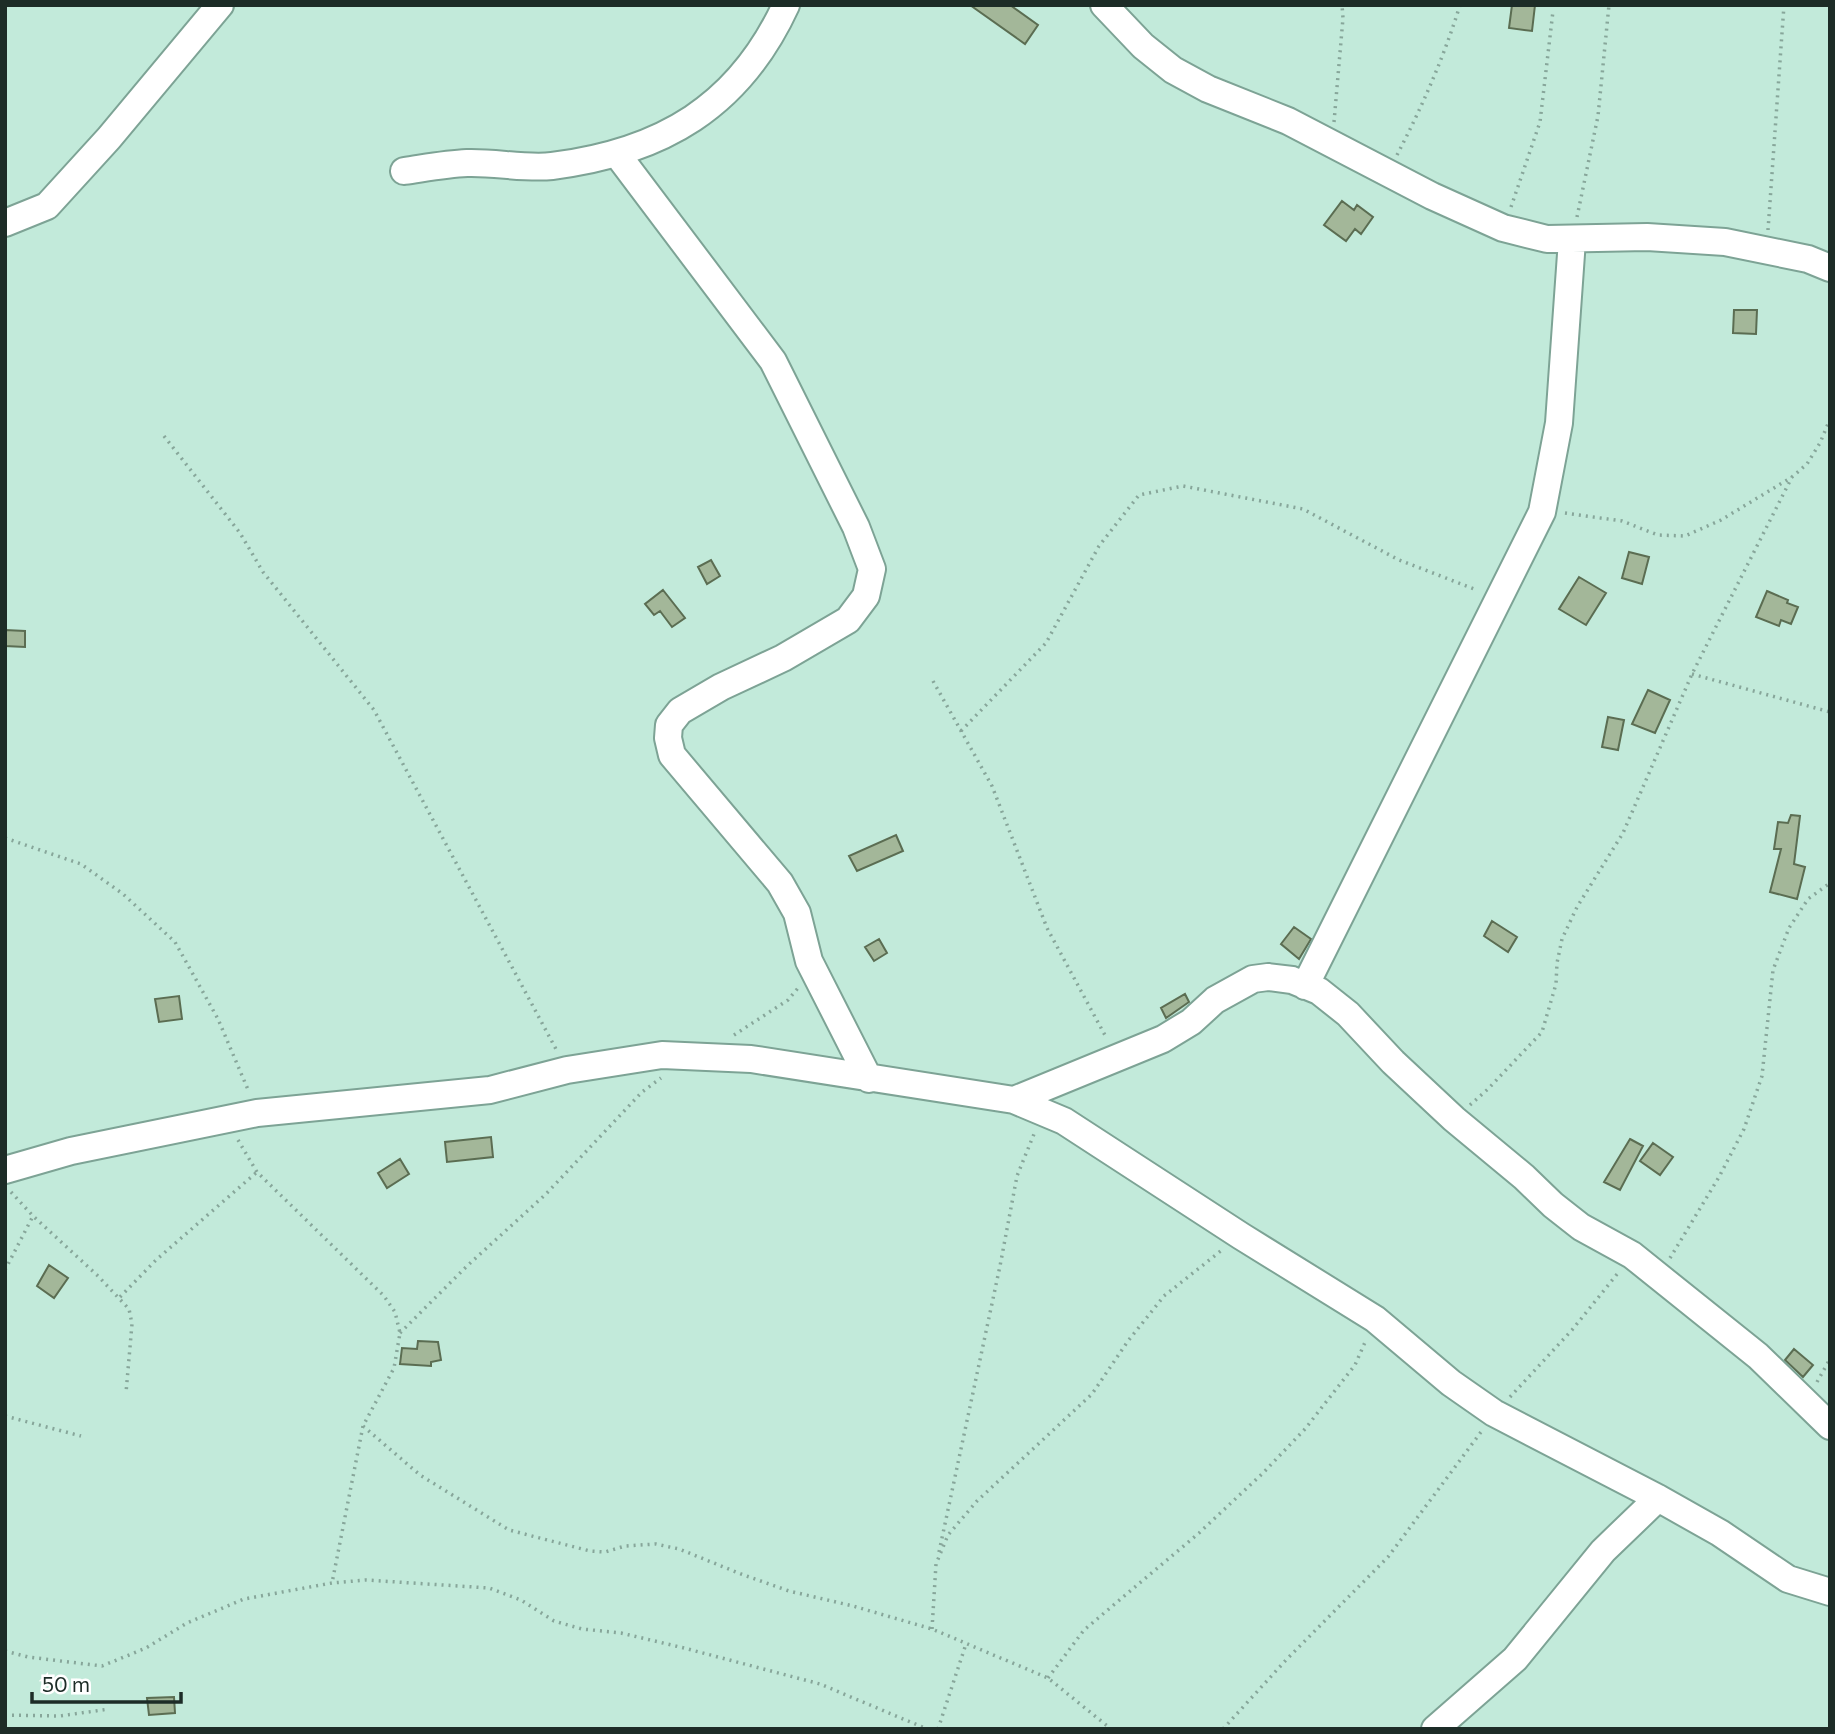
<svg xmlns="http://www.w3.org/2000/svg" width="1835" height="1734" font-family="Commissioner,sans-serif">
<rect width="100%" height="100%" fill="#c2eada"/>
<path fill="#a3b799" stroke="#5b6d52" stroke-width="2" d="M970 5H1010L1038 25 1025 44Z
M1512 5H1535L1532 31 1509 28Z
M1342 201 1354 210 1357 205 1373 217 1361 234 1355 229 1346 241 1324 225Z
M1734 310H1757L1756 334 1733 333Z
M1629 552 1649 557 1642 584 1622 578Z
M711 560 720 576 707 584 698 567Z
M1579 577 1606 593 1586 625 1559 609Z
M663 590 685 618 672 627 660 611 654 615 645 604Z
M1767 591 1788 600 1787 603 1798 607 1791 624 1781 620 1779 626 1756 617Z
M5 630 25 631V647L5 646Z
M1648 690 1670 700 1655 733 1632 724Z
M1608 717 1624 720 1618 750 1602 747Z
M1791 815 1800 816 1794 864 1805 867 1797 899 1770 892 1781 849H1774L1778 822 1788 823Z
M896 835 903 851 857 871 849 856Z
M1492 921 1517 937 1508 952 1484 936Z
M1294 927 1311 939 1299 959 1281 944Z
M879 939 887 953 874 961 865 947Z
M1185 994 1189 1002 1166 1018 1161 1008Z
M179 996 182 1019 159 1022 155 999Z
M491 1137 493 1157 447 1162 445 1142Z
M1630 1139 1643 1146 1620 1190 1604 1182Z
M1653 1143 1673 1157 1660 1175 1640 1161Z
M400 1159 409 1174 387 1188 378 1173Z
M49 1265 68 1278 54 1298 37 1286Z
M418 1341 438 1342 441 1360 431 1362V1366L400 1364 402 1348 417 1349Z
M1794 1349 1813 1365 1803 1377 1785 1360Z
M174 1697 175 1713 149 1715 147 1698Z"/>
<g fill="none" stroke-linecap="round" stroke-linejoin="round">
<g stroke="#7da395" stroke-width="30">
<path id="minor" d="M1104 5 1143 46 1173 70 1208 89 1288 121 1432 196 1503 228 1547 239 1647 237 1725 242 1808 259 1830 268
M617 154 773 361 856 527 872 569 866 596 848 620 783 658 721 687 680 711 669 725 668 738 672 755 780 883 797 913 809 961 869 1079
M404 171C425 168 446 164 467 163 495 162 525 169 552 166 662 152 739 107 786 5
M5 223 47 206 109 138 220 5
M1305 986 1542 512 1559 423 1572 240
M1014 1100 1163 1039 1191 1022 1215 1000 1253 979 1268 977 1292 980 1319 991 1348 1014 1393 1062 1454 1119 1524 1177 1553 1205 1581 1227 1632 1255 1758 1356 1830 1426
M5 1170 71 1151 257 1113 490 1090 567 1070 662 1055 751 1059 1014 1100 1064 1121 1241 1236 1375 1319 1451 1383 1494 1413 1658 1498 1720 1533 1788 1579 1830 1592
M1435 1729 1515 1659 1603 1551 1658 1498"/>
</g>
<path stroke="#87a69a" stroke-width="3.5" stroke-dasharray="2 5" stroke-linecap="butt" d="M1334 122 1343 18 1342 5
M1397 155C1422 107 1444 57 1460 5
M1511 207 1540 122 1553 11
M1577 217 1598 116 1609 5
M1768 230 1784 5
M164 436 240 533 263 572 374 710 557 1051
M1565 513 1622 521 1658 535 1685 536 1721 520 1792 477 1807 464 1820 443 1830 419
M1692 674 1830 712
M933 681 992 786 1047 928 1107 1039
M961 731 1046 643 1099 546 1139 495 1183 486 1303 509 1399 560 1477 590
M5 838 81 864 123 894 175 942 218 1019 249 1092
M734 1035 788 1000 798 988
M1470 1105 1488 1089 1542 1032 1556 984 1557 963 1562 939 1577 907 1623 833 1692 674 1792 477
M238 1140 257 1172 384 1296 395 1312 400 1333 394 1368 363 1426 332 1583
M11 1192 33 1216 98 1276 129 1309 132 1324 126 1393
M1670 1258 1719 1177 1744 1129 1762 1076 1773 970 1789 928 1808 899 1830 883
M5 1270 33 1216
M120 1297 156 1260 257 1172
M400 1333 467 1266 546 1194 642 1092 661 1078
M1817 1382 1830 1359
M1510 1397 1572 1330 1618 1273
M5 1416 81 1436
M363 1426 420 1475 509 1530 590 1551 605 1552 625 1546 656 1544 679 1549 741 1574 789 1591 853 1606 932 1629 1048 1678 1111 1729
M939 1552 1000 1266 1017 1176 1034 1134
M932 1629 936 1564 948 1535 977 1501 1092 1394 1128 1341 1164 1296 1222 1250
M5 1651 28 1657 102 1666 146 1648 187 1623 244 1599 332 1583 366 1580 489 1588 521 1600 554 1621 582 1629 621 1633 684 1648 820 1684 927 1729
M1048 1678 1084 1630 1199 1533 1263 1473 1305 1429 1355 1365 1366 1340
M5 1715 60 1716 109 1709
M938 1729 966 1644
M1223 1729 1286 1660 1388 1557 1481 1432"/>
<use href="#minor" stroke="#fff" stroke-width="26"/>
</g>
<rect width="1835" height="1734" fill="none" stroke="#1d2c27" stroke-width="14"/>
<path d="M32 1692v10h149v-10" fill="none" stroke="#1d2c27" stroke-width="3.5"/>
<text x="42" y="1692" font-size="21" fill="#1d2c27" stroke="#ffffff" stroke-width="5" paint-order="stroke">50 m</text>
</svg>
